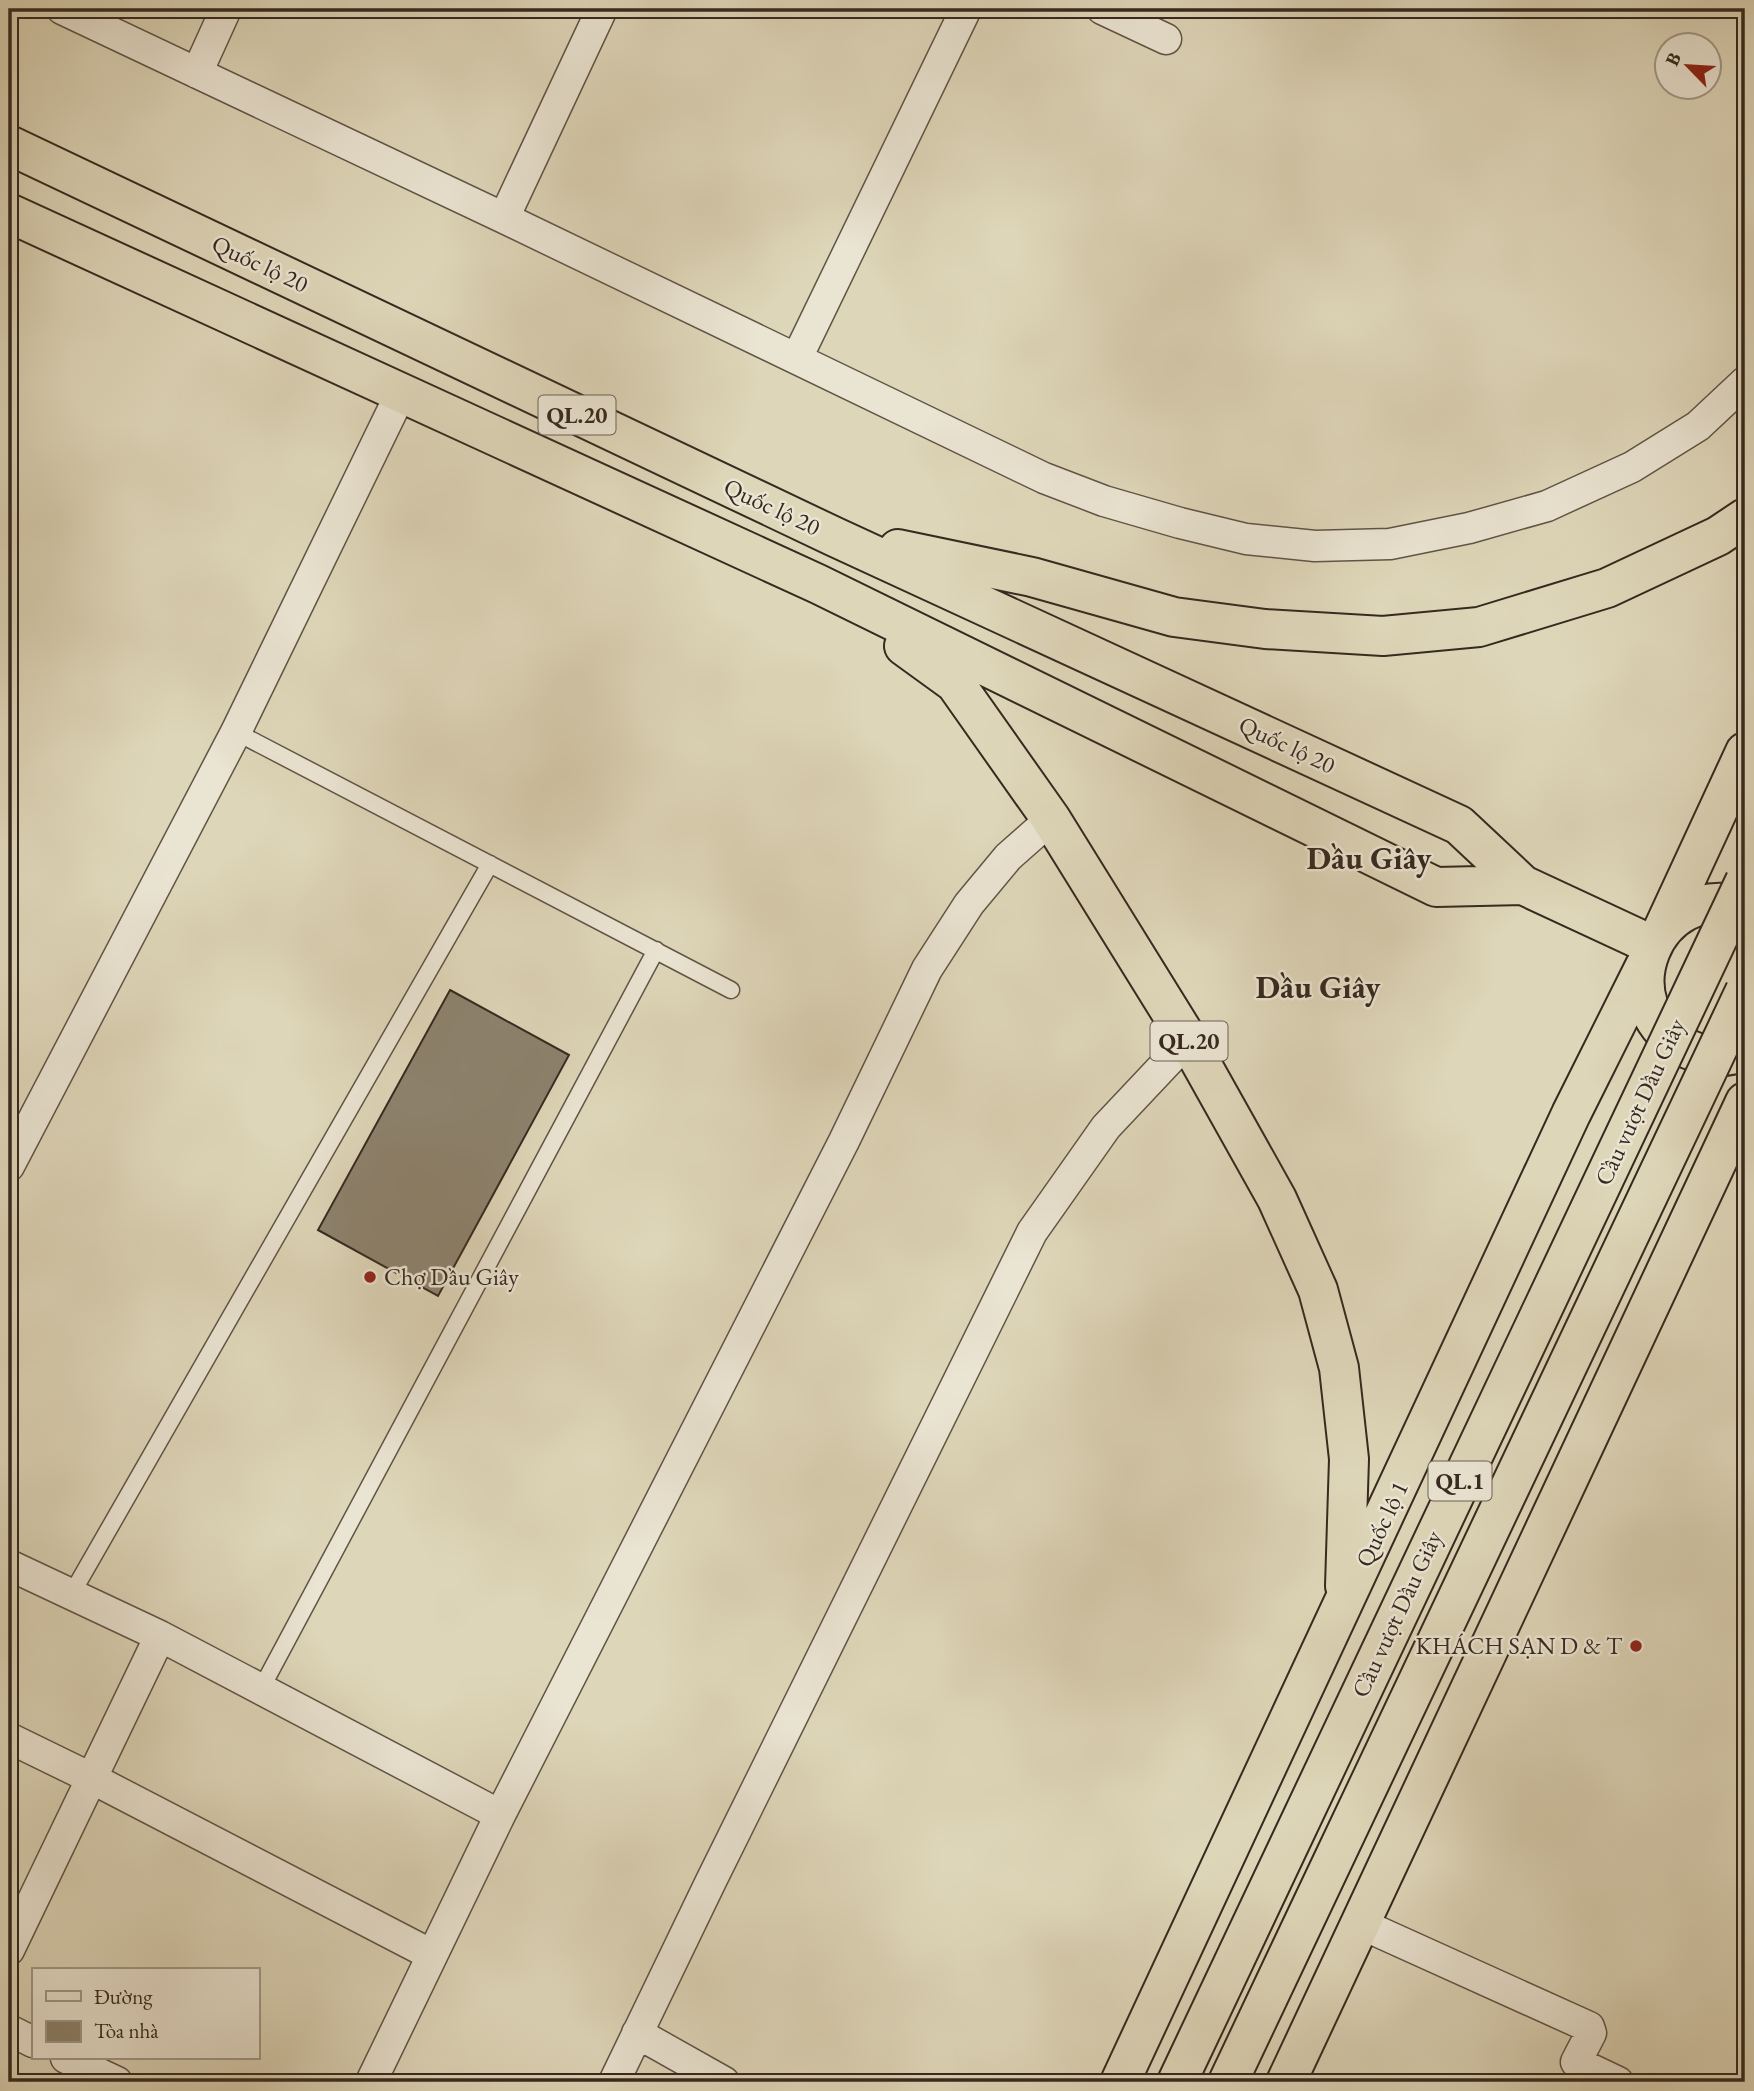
<svg xmlns="http://www.w3.org/2000/svg" width="1754" height="2091" font-family="'EB Garamond',serif">
<rect width="100%" height="100%" fill="#ded6b9"/>
<filter id="stains"><feTurbulence type="fractalNoise" baseFrequency=".00286" numOctaves="4"/><feColorMatrix values="0 0 0 0 .2 0 0 0 0 .09 0 0 0 0 .02 0 0 0 .5 -.17"/></filter>
<radialGradient id="worn" r=".72"><stop offset=".6" stop-color="#630" stop-opacity="0"/><stop offset="1" stop-color="#630" stop-opacity=".3"/></radialGradient>
<path fill="#8d836f" stroke="#36291f" stroke-width="2" d="M450 990 569 1055 438 1296 318 1230Z"/>
<g fill="none" stroke-linecap="round" stroke-linejoin="round">
<g stroke="#605446" stroke-width="19">
<path id="service" d="M236 732 731 990
M71 1595 490 864
M261 1689 656 950"/>
</g>
<g stroke="#605446" stroke-width="33">
<path id="minor" d="M62 9 504 218 1044 478 1104 501 1180 523 1246 539 1315 546 1390 544 1469 528 1547 506 1632 467 1698 426 1745 382
M1102 9 1166 39
M197 73 226 9
M504 218 602 9
M797 358 966 9
M9 1166 236 732 401 393
M9 1565 160 1636 500 1815
M9 1738 91 1778 432 1955
M1361 1924 1589 2027 1591 2033 1576 2062 1618 2082
M9 1950 160 1636
M9 2030 33 2042
M637 2033 724 2082
M66 2058 117 2082
M371 2082 500 1815 844 1141 927 969 969 904 1008 857 1051 819
M614 2082 711 1881 1032 1232 1106 1127 1188 1040"/>
</g>
<g stroke="#36291f" stroke-width="42">
<path id="trunk" d="M9 145 835 537 1459 825 1523 885 1652 945
M9 213 818 584 1436 887 1523 885
M898 549 1032 577 1174 617 1265 629 1383 636 1479 627 1607 588 1718 536 1745 518
M904 646 955 683 1051 819 1188 1040 1277 1199 1318 1290 1339 1368 1349 1459 1345 1586
M1745 907C1654 879 1603 1006 1688 1049 1705 1057 1727 1059 1745 1051
M1664 927 1745 752
M1120 2082 1571 1114 1645 966
M1286 2082 1745 1102"/>
</g>
<use href="#service" stroke="#eae4d2" stroke-width="16"/>
<use href="#minor" stroke="#eae4d2" stroke-width="30"/>
<use href="#trunk" stroke="#ded6b9" stroke-width="38"/>
<g stroke="#36291f" stroke-width="42" stroke-linecap="butt">
<path id="trunk-bridge" d="M1177 2082 1745 881
M1228 2082 1745 991"/>
</g>
<use href="#trunk-bridge" stroke="#ded6b9" stroke-width="38"/>
</g>
<g fill="#8f2418" stroke="#eae4d2" stroke-width="2.5">
<circle cx="370" cy="1277" r="7"/>
<circle cx="1636" cy="1646" r="7"/>
</g>
<g text-anchor="middle" stroke-width="5" stroke-linejoin="round" paint-order="stroke">
<g fill="#eae4d2" stroke="#6c6155" stroke-width="2">
<rect x="538.5" y="395.5" width="77" height="39" rx="5"/>
<rect x="1150.5" y="1021.5" width="77" height="39" rx="5"/>
<rect x="1428.5" y="1461.5" width="63" height="39" rx="5"/>
</g>
<g font-size="23" font-weight="bold" fill="#36291f">
<text x="577" y="423">QL.20</text>
<text x="1189" y="1049">QL.20</text>
<text x="1460" y="1489">QL.1</text>
</g>
<g font-size="24" fill="#36291f" stroke="#eae4d2">
<text transform="translate(260 264) rotate(25)" y="8">Quốc lộ 20</text>
<text transform="translate(772 507) rotate(25)" y="8">Quốc lộ 20</text>
<text transform="translate(1287 745) rotate(25)" y="8">Quốc lộ 20</text>
<text transform="translate(1640 1102) rotate(-65)" y="8">Cầu vượt Dầu Giây</text>
<text transform="translate(1382 1524) rotate(-65)" y="8">Quốc lộ 1</text>
<text transform="translate(1397 1614) rotate(-65)" y="8">Cầu vượt Dầu Giây</text>
</g>
<g font-size="24" fill="#36291f" stroke="#eae4d2" text-anchor="start">
<text x="384" y="1285">Chợ Dầu Giây</text>
<text x="1622" y="1654" text-anchor="end">KHÁCH SẠN D &amp; T</text>
</g>
<g font-size="32" font-weight="bold" fill="#36291f" stroke="#eae4d2">
<text x="1369" y="869">Dầu Giây</text>
<text x="1318" y="998">Dầu Giây</text>
</g>
</g>
<rect width="1754" height="2091" fill="none" stroke="#ded6b9" stroke-width="35"/>
<rect x="10" y="10" width="1733" height="2070" fill="none" stroke="#36291f" stroke-width="3.5"/>
<rect x="18" y="18" width="1719" height="2056" fill="none" stroke="#36291f" stroke-width="2"/>
<rect x="32" y="1968" width="228" height="91" fill="#eae4d2" stroke="#a2998a" stroke-width="2"/>
<rect x="46" y="1991" width="35" height="10" fill="#eae4d2" stroke="#a2998a" stroke-width="2"/>
<text x="94" y="2004" font-size="21" fill="#36291f">Đường</text>
<rect x="46" y="2021" width="35" height="21" fill="#8d836f" stroke="#a2998a" stroke-width="2"/>
<text x="94" y="2038" font-size="21" fill="#36291f">Tòa nhà</text>
<g transform="translate(1688 66) rotate(295)"><circle r="33" fill="#eae4d2" stroke="#a2998a" stroke-width="2"/>
<path d="M0-5L12 26L0 18L-12 26Z" fill="#8f2418"/>
<text y="-10" font-size="19" font-weight="bold" text-anchor="middle" fill="#36291f">B</text>
</g>
<rect width="100%" height="100%" filter="url(#stains)"/>
<rect width="100%" height="100%" fill="url(#worn)"/>
</svg>
